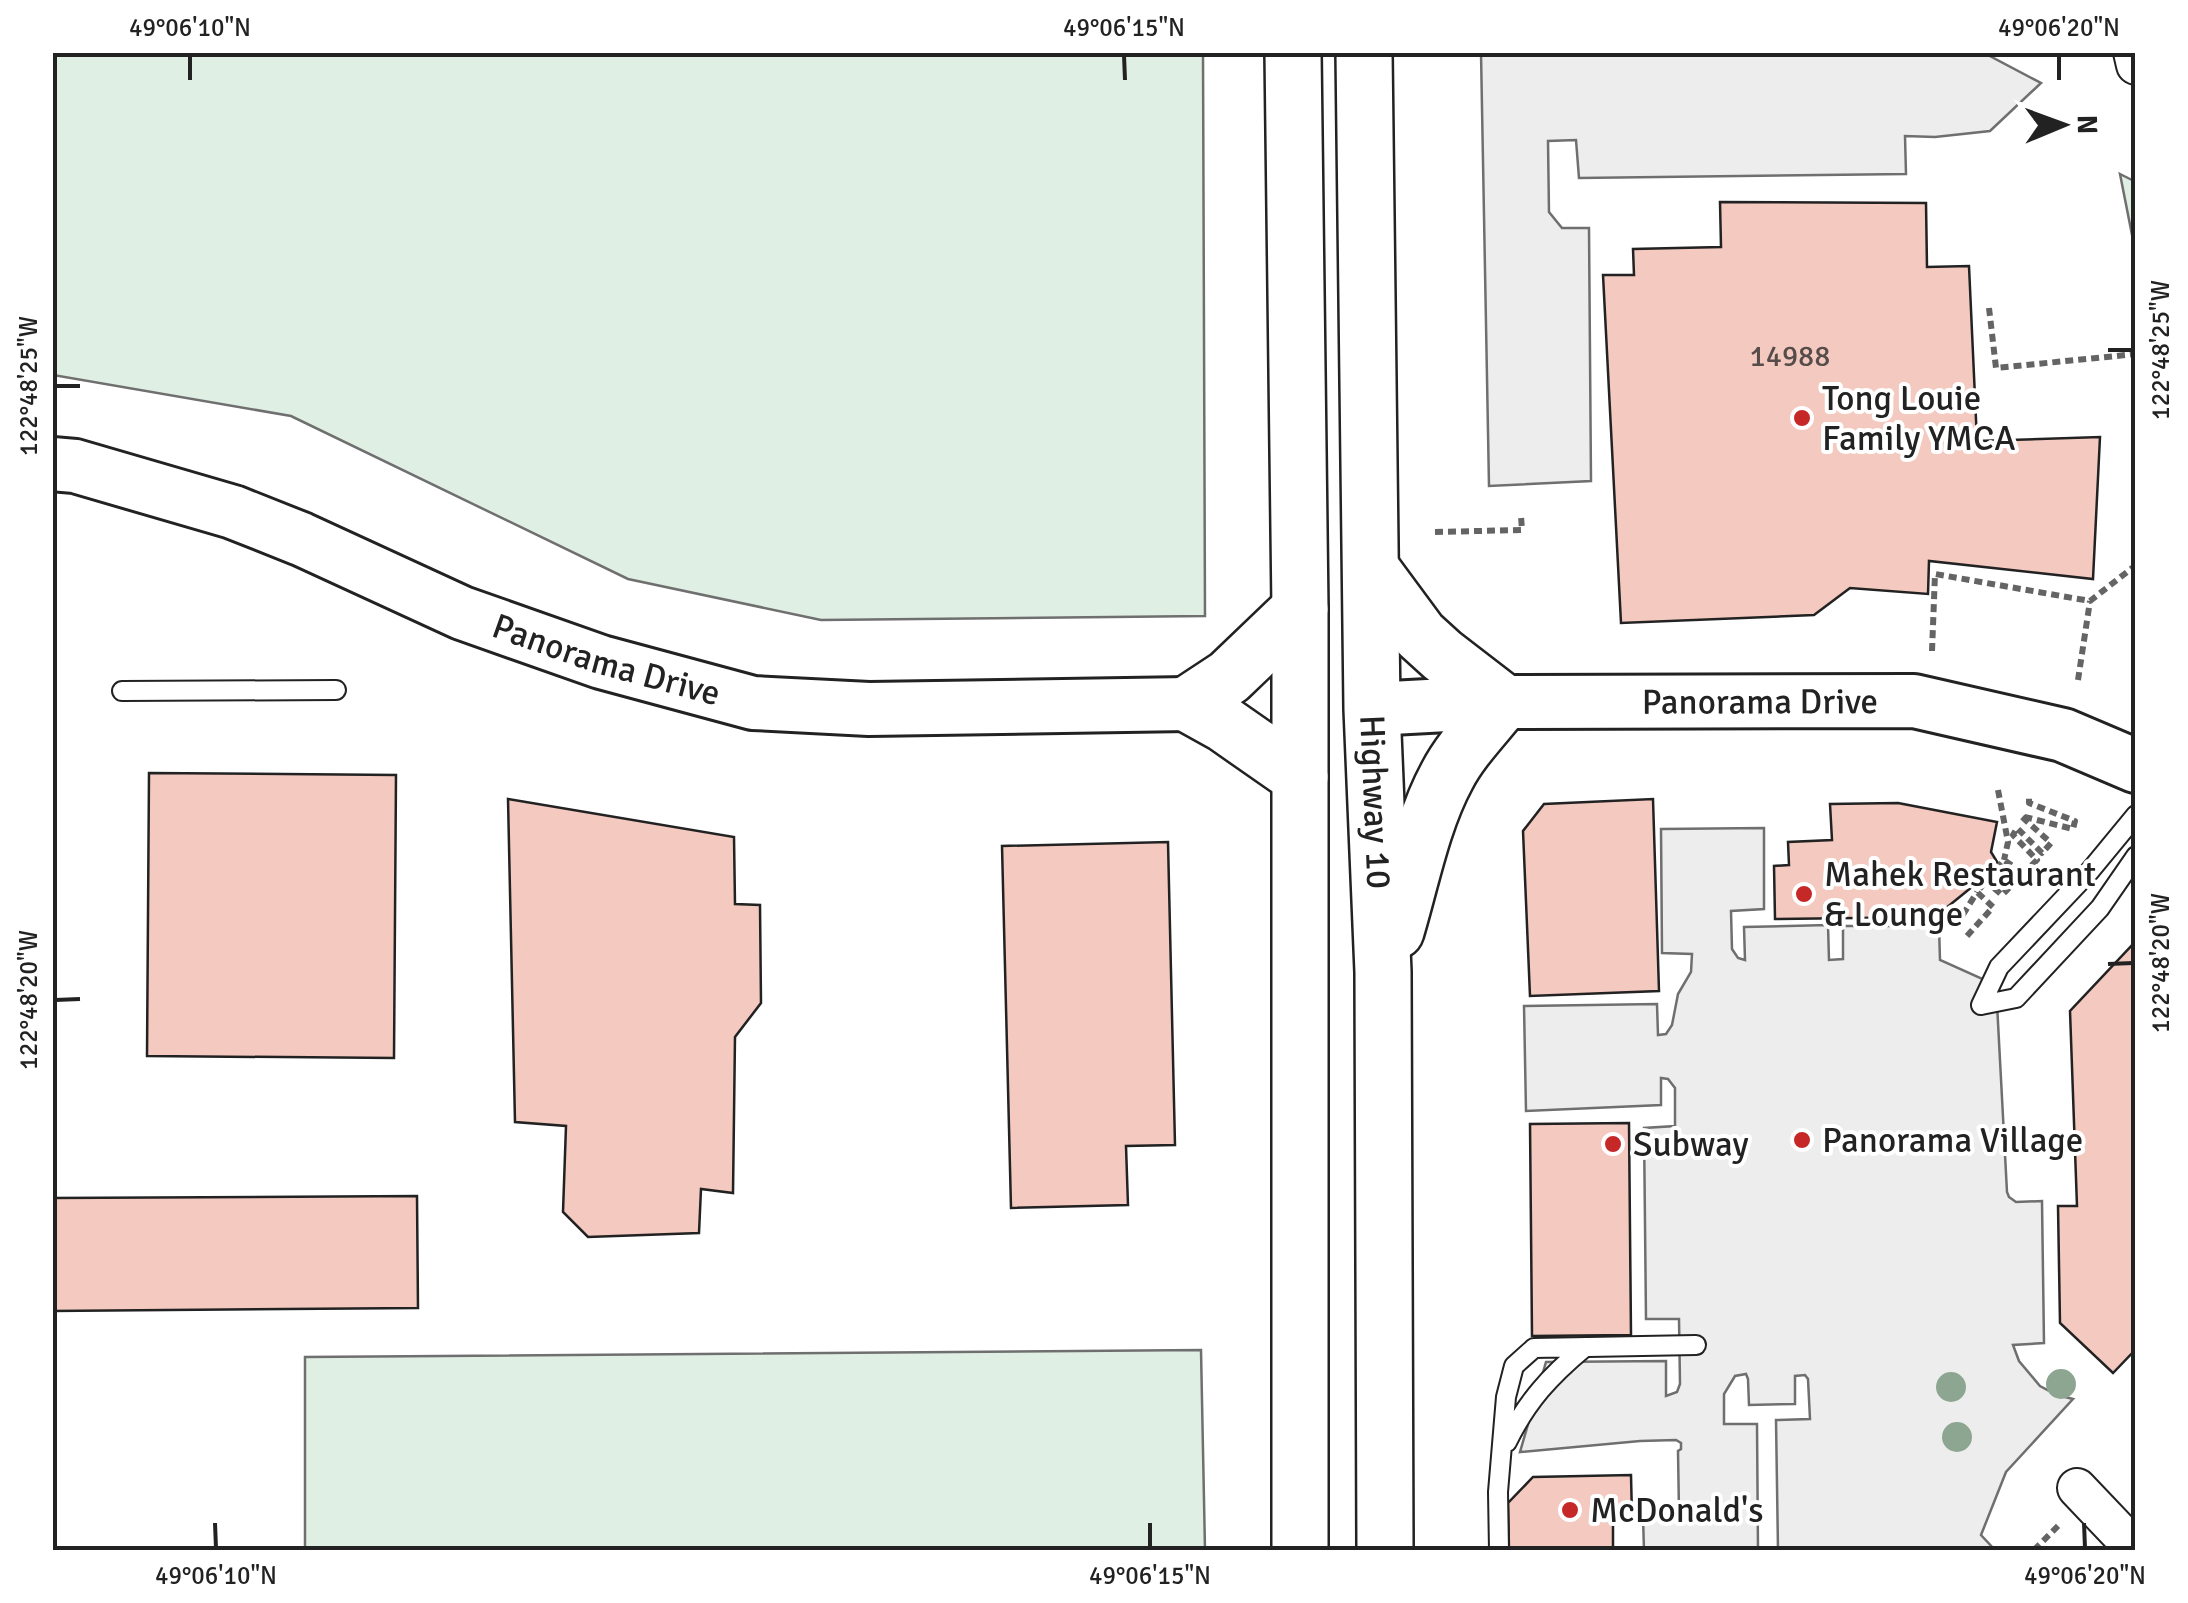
<svg xmlns="http://www.w3.org/2000/svg" width="2188" height="1603" font-family="Signika,sans-serif">
<rect width="100%" height="100%" fill="#fff"/>
<path fill="#e0efe3" stroke="#6f6f6f" stroke-width="2.5" d="M52 53H1203L1205 616 821 620 628 579 291 416 53 375Z
M2120 174 2132 180 2136 195 2135 250Z
M1201 1350 1205 1550H305V1357Z"/>
<path fill="#ededed" stroke="#6f6f6f" stroke-width="2.5" d="M1481 53H1984L2041 83 1990 131 1935 137 1905 136 1906 174 1579 178 1576 140 1548 141 1549 212 1562 228H1589L1591 481 1489 486Z
M1764 828V909L1731 911 1732 949 1738 958 1745 960 1744 927 1828 925 1829 960 1843 959V926H1939L1940 960 1996 985 2007 1192 2009 1197 2016 1202 2042 1201 2044 1343 2013 1345 2019 1361 2040 1386 2057 1395 2073 1399 2006 1472 1981 1535 1995 1550H1778L1776 1420 1810 1419 1808 1379 1805 1375 1795 1376V1404L1749 1405 1748 1379 1746 1374 1735 1376 1724 1394V1424H1757L1758 1550H1644L1643 1517 1676 1515 1679 1512 1678 1451 1681 1449V1443L1676 1440 1640 1441 1520 1452 1546 1362 1666 1361V1396L1677 1392 1680 1384 1679 1319H1646L1644 1128 1675 1126V1088L1668 1079 1661 1078V1105L1526 1111 1524 1006 1657 1004 1658 1035 1666 1034 1672 1025 1678 994 1691 972 1692 954 1662 953 1661 829Z"/>
<path fill="#f3c9c0" stroke="#222" stroke-width="2.5" d="M1720 202 1926 203 1927 267 1969 266 1977 441 2100 437 2093 579 1929 561 1928 594 1850 588 1814 615 1621 623 1603 275H1634L1633 249 1721 247Z
M149 773 396 775 394 1058 147 1056Z
M508 799 734 837 735 904 760 905 761 1003 735 1037 733 1193 701 1189 699 1233 588 1237 563 1212 566 1126 515 1122Z
M1653 799 1659 991 1530 996 1523 831 1544 804Z
M1898 803 1997 822 1991 852 1999 865 1935 917 1775 919 1774 866 1789 865 1788 842 1832 840 1830 804Z
M1168 842 1175 1145 1126 1146 1128 1205 1011 1208 1002 846Z
M2136 941V1349L2113 1373 2060 1323 2058 1206H2077L2070 1011Z
M1629 1123 1631 1335 1532 1336 1530 1124Z
M417 1196 418 1308 52 1311V1198Z
M1631 1475 1632 1517H1613V1550H1509L1508 1503 1533 1477Z"/>
<g fill="none" stroke-linecap="round" stroke-linejoin="round">
<g stroke="#222" stroke-width="22">
<path id="lane" d="M122 691 336 690
M1981 1005 1999 967 2089 872 2136 815
M1981 1005 2016 998 2100 908 2136 856
M1507 1442C1527 1401 1550 1376 1585 1347
M1499 1550 1498 1492 1506 1397 1514 1366 1534 1348 1696 1345"/>
</g>
<g stroke="#222" stroke-width="42">
<path id="street" d="M2133 52 2136 65
M2077 1488 2136 1550"/>
</g>
<g stroke="#222" stroke-width="58">
<g id="secondary">
<path id="s1" d="M52 464 75 466 233 512 301 539 462 613 601 662 753 703 869 709 1188 704"/>
<path id="s2" d="M1372 709 1503 702 1914 701 2063 735 2136 766"/>
</g>
</g>
<g stroke="#222" stroke-width="60">
<g id="highway">
<path d="M1293 52 1300 609V1550"/>
<path id="s3" d="M1364 52 1372 709 1383 972 1385 1550"/>
<path d="M1372 570 1420 635 1442 655 1503 702C1484 726 1461 749 1447 776 1422 822 1411 881 1396 931"/>
<path d="M1300 777 1224 724 1188 704 1229 677 1300 609"/>
</g>
</g>
<path stroke="#646464" stroke-width="6" stroke-dasharray="8 5" stroke-linecap="butt" d="M1989 308 1996 368 2136 354
M1435 532 1522 530 1521 516
M1932 651 1935 574 2090 601 2136 565
M2078 680 2090 601
M1998 790 2008 842 2004 860
M1956 926 1977 892
M1967 936 1993 907 1977 892 2004 860 2014 867 1995 889 2002 895 2037 860 2013 835 2017 828 2042 853 2051 843 2021 816 2073 829 2075 821 2029 803V797
M2034 1550 2061 1523"/>
<use href="#lane" stroke="#fff" stroke-width="18"/>
<use href="#street" stroke="#fff" stroke-width="38"/>
<use href="#secondary" stroke="#fff" stroke-width="52"/>
<use href="#highway" stroke="#fff" stroke-width="55"/>
</g>
<g fill="#8da692">
<circle cx="2061" cy="1384" r="15"/>
<circle cx="1951" cy="1387" r="15"/>
<circle cx="1957" cy="1437" r="15"/>
</g>
<path fill="none" stroke="#222" stroke-width="4" d="M190 55V80M1124 55 1125 80M2059 55V80M2108 350H2133M55 386H80M2108 964 2133 963M55 1000 80 999M215 1523 216 1548M1150 1523V1548M2084 1523 2085 1548"/>
<g fill="#c62828" stroke="#fff" stroke-width="4">
<circle cx="1802" cy="418" r="10"/>
<circle cx="1804" cy="894" r="10"/>
<circle cx="1802" cy="1140" r="10"/>
<circle cx="1613" cy="1144" r="10"/>
<circle cx="1570" cy="1510" r="10"/>
</g>
<g text-anchor="middle" stroke-width="8" stroke-linejoin="round" paint-order="stroke">
<g font-size="30" fill="#564c4a">
<text x="1790" y="366">14988</text>
</g>
<g font-size="35" fill="#222" stroke="#fff" text-anchor="start">
<text x="1822" y="410">Tong Louie<tspan x="1822" dy="40">Family YMCA</tspan></text>
<text x="1824" y="886">Mahek Restaurant<tspan x="1824" dy="40">&amp; Lounge</tspan></text>
<text x="1822" y="1152">Panorama Village</text>
<text x="1633" y="1156">Subway</text>
<text x="1590" y="1522">McDonald's</text>
</g>
<g font-size="35" fill="#222" stroke="#fff">
<text dy="12" stroke="none"><textPath href="#s1" startOffset="590">Panorama Drive</textPath></text>
<text dy="12" stroke="none"><textPath href="#s2" startOffset="388">Panorama Drive</textPath></text>
<text dy="12" stroke="none"><textPath href="#s3" startOffset="750">Highway 10</textPath></text>
</g>
</g>
<rect width="2188" height="1603" fill="none" stroke="#ffffff" stroke-width="110"/>
<g transform="translate(2063 125) rotate(89)" stroke="#ffffff" stroke-width="8" paint-order="stroke">
<path d="M0-8L18 38L0 25L-18 38Z" fill="#222222"/>
<text y="-15" font-size="28" font-weight="bold" text-anchor="middle" fill="#222222">N</text>
</g>
<rect x="55" y="55" width="2078" height="1493" fill="none" stroke="#222" stroke-width="4"/>
<g font-size="25" text-anchor="middle" fill="#222">
<text x="190" y="36">49°06'10"N</text>
<text x="1124" y="36">49°06'15"N</text>
<text x="2059" y="36">49°06'20"N</text>
<text transform="translate(2160 350) rotate(-90)" y="9">122°48'25"W</text>
<text transform="translate(28 386) rotate(-90)" y="9">122°48'25"W</text>
<text transform="translate(2160 963) rotate(-90)" y="9">122°48'20"W</text>
<text transform="translate(28 1000) rotate(-90)" y="9">122°48'20"W</text>
<text x="216" y="1584">49°06'10"N</text>
<text x="1150" y="1584">49°06'15"N</text>
<text x="2085" y="1584">49°06'20"N</text>
</g>
</svg>
